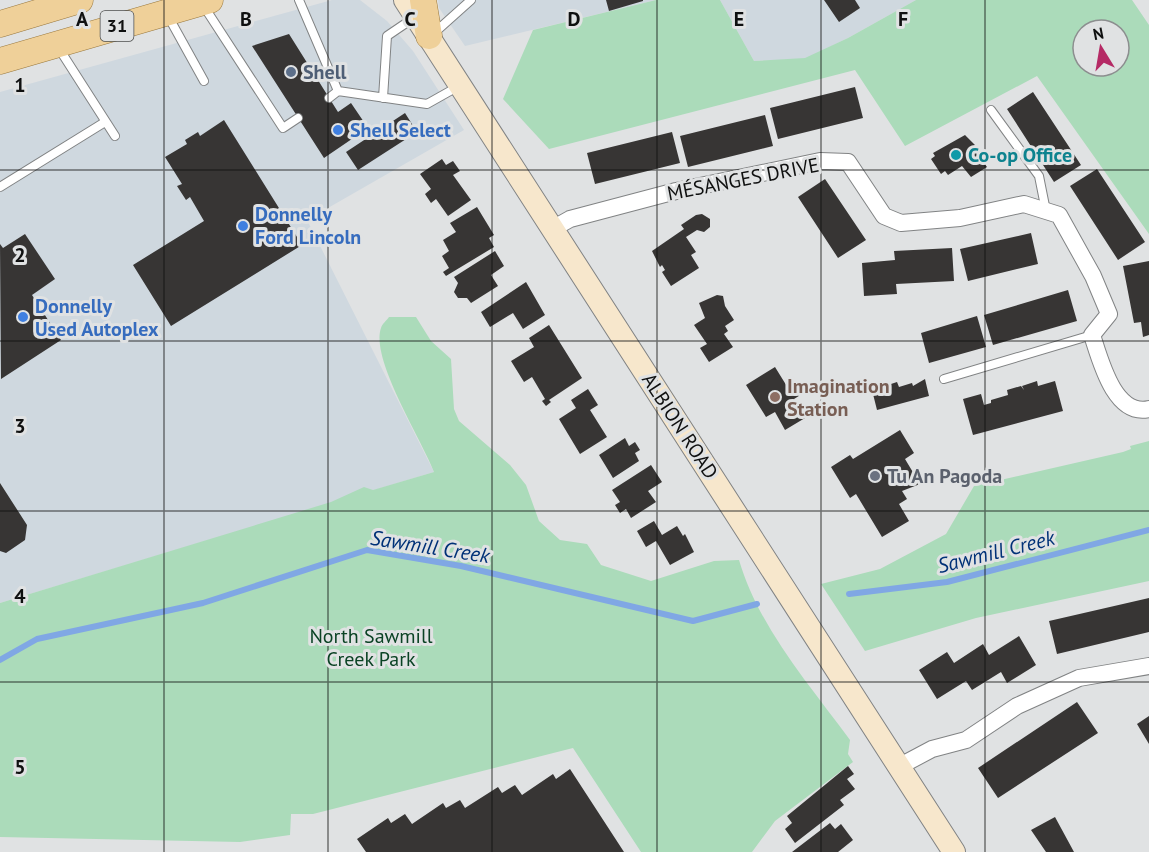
<svg xmlns="http://www.w3.org/2000/svg" width="1149" height="852" font-family="'PT Sans',sans-serif">
<rect width="100%" height="100%" fill="#e0e2e3"/>
<path fill="#cfd8df" d="M332 0H360L387 21 413 51 464 130 307 220 434 472 0 603V92Z
M438 0H656L465 46 439 8Z
M720 0H916L848 38 805 59 754 61Z"/>
<path fill="#abdbba" fill-rule="evenodd" d="M656 0H720L754 61 805 58 848 38 916 0H1132L1149 25V234L1037 76 905 146 855 70 549 149 503 99 533 30ZM1083 30H1119V66H1083Z
M389 317H416L431 341 451 359 454 409 459 421 510 465 526 485 539 521 560 540 587 544 601 565 651 581 714 561 739 560C759 628 809 684 850 740L848 754 853 762 775 821 752 852H641L573 748 313 814H291L290 835 240 842 0 837V603L331 502 364 487 373 490 434 472C422 440 370 359 381 328 382 324 387 320 389 317Z
M1149 441V581L976 618 865 651 821 584 880 569 946 534 974 486 1123 452 1131 449 1130 446Z"/>
<g fill="none" stroke-linecap="round" stroke-linejoin="round">
<path stroke="#80a7e4" stroke-width="6" d="M849 594 947 582 1149 530
M0 660 37 639 203 603 367 550 461 566 693 621 757 604"/>
</g>
<path fill="#373534" d="M606 0H643V1L609 11Z
M824 0H855L860 8 839 22Z
M289 34 338 112 351 103 368 128 324 158 252 46Z
M855 87 863 118 778 139 770 108Z
M1033 92 1081 165 1054 182 1007 109Z
M405 113 417 132 358 170 346 152Z
M765 115 773 146 688 167 680 136Z
M224 120 302 245 171 326 133 265 204 221 190 197 186 200 177 186 182 184 165 157 187 144 185 140 198 132 200 136Z
M672 132 680 163 595 184 587 153Z
M965 135 977 147 974 150 987 167 971 177 962 166 948 175 945 171 941 174 931 159 935 156 933 153Z
M442 159 446 165 453 161 460 171 453 175 471 200 448 216 436 199 431 203 425 194 431 189 420 174Z
M1097 169 1145 242 1118 260 1070 186Z
M825 179 866 240 838 258 798 197Z
M477 207 494 235 489 238 494 247 446 276 443 272 449 268 442 256 449 251 443 240 456 232 450 223Z
M702 214 710 219V227L704 232 697 230 686 237 696 252 691 255 699 268 671 286 662 272 665 270 662 265 660 267 652 251 684 229 681 225 696 215Z
M1031 233 1038 264 968 281 960 249Z
M25 234 55 279 32 295 61 340 1 379 0 244 3 248Z
M952 248 954 281 896 284 897 294 864 296 862 263 895 260 894 251Z
M495 251 504 266 491 275 498 286 471 303 467 298H458L454 292 458 283 454 277Z
M1149 261V335L1143 337 1141 322 1134 323 1123 266Z
M526 282 545 315 523 329 513 313 490 327 481 312Z
M1068 290 1077 321 993 345 984 315Z
M717 295 723 296 725 306 734 320 725 326 728 331 724 334 733 347 709 362 700 348 707 344 694 325 705 318 699 303Z
M977 316 986 347 929 363 921 333Z
M549 325 582 378 549 400 551 402 546 406 542 401 545 399 532 377 524 382 511 361 534 347 529 338Z
M775 367 788 388 795 383 802 394 794 399 805 418 785 430 775 412 766 417 746 385Z
M925 379 929 396 877 410 873 394 886 390 885 386 897 382 899 387 912 383 913 386Z
M1037 381 1038 386 1055 381 1063 411 973 435 963 399 981 394 984 405 991 403V400L1008 395 1007 390 1021 386 1024 390 1022 386Z
M588 389 598 405 590 410 607 437 580 454 559 419 576 408 571 400Z
M900 430 914 453 905 459 920 484 902 491 907 499 899 504 909 521 882 537 856 494 850 498 831 467 850 455 853 459Z
M625 438 629 446 635 442 640 450 635 453 639 461 613 478 599 455Z
M651 465 662 482 648 491 656 502 631 518 626 509 620 513 615 505 620 502 612 490Z
M0 483 27 525 25 540 6 553 0 551Z
M654 521 662 535 677 526 683 536 685 534 694 552 670 565 656 541 646 547 637 531Z
M1149 598V632L1057 654 1049 621Z
M1019 636 1036 665 1007 683 1001 672 972 690 966 681 937 699 919 670 947 652 954 663 983 644 989 655Z
M1077 702 1098 733 998 798 978 768Z
M1149 716V744L1137 724Z
M848 766 854 774 847 779 855 789 840 800 844 805 795 843 785 829 792 823 787 816Z
M570 769 624 852H366L357 839 388 818 391 823 405 814 412 824 443 803 446 808 460 800 465 808 498 787 502 793 515 785 522 795 553 774 556 779Z
M1055 817 1074 852H1046L1031 830Z
M830 823 835 829 841 824 853 840 838 852H792Z"/>
<g fill="none" stroke-linecap="round" stroke-linejoin="round">
<g stroke="#818384" stroke-width="10">
<path id="lane" d="M299 0 338 91
M203 5 283 128 298 118
M168 16 204 81
M433 34 471 0
M58 47 115 136
M329 98 338 91 427 104 459 86
M383 98 387 36 415 17
M991 110 1039 176 1046 211
M0 187 105 122
M944 379 1092 335"/>
</g>
<g stroke="#818384" stroke-width="18">
<path id="street" d="M554 228 570 219 676 191 820 161 848 162 884 216 901 223 960 218 1024 204 1059 215 1093 276 1109 314 1092 335C1100 359 1114 417 1149 409
M900 766 932 749 966 740 1017 706 1079 678 1149 666"/>
</g>
<g stroke="#818384" stroke-width="24">
<path id="secondary" d="M405 0 954 852"/>
</g>
<g stroke="#99783d" stroke-width="27">
<path id="primary" d="M423 0 429 36
M0 24 80 0
M0 61 210 0"/>
</g>
<use href="#lane" stroke="#fff" stroke-width="8"/>
<use href="#street" stroke="#fff" stroke-width="16"/>
<use href="#secondary" stroke="#f7e7cc" stroke-width="22"/>
<use href="#primary" stroke="#efd099" stroke-width="26"/>
</g>
<path fill="none" stroke="#0f1010" stroke-width="1.5" stroke-opacity="0.55" d="M164 0V852M328 0V852M492 0V852M657 0V852M821 0V852M985 0V852M0 170H1149M0 341H1149M0 511H1149M0 682H1149"/>
<circle fill="#5c6f8a" stroke="#e0e2e3" stroke-width="2" cx="291" cy="72" r="6"/>
<g fill="#3f7fe0" stroke="#e0e2e3" stroke-width="2">
<circle cx="338" cy="130" r="6"/>
<circle cx="243" cy="226" r="6"/>
<circle cx="23" cy="317" r="6"/>
</g>
<circle fill="#0f9aa8" stroke="#e0e2e3" stroke-width="2" cx="956" cy="155" r="6"/>
<circle fill="#8d6e63" stroke="#e0e2e3" stroke-width="2" cx="775" cy="397" r="6"/>
<circle fill="#6b7280" stroke="#e0e2e3" stroke-width="2" cx="875" cy="476" r="6"/>
<g text-anchor="middle" stroke-width="6" stroke-linejoin="round" paint-order="stroke">
<rect fill="#e0e2e3" stroke="#4e4f4f" stroke-width="1.5" x="100.5" y="11" width="33" height="30" rx="4.5"/>
<g font-size="18" font-weight="bold" fill="#0f1010">
<text x="117" y="32">31</text>
</g>
<g font-size="20" font-weight="bold" fill="#4e5e75" stroke="#e0e2e3" text-anchor="start">
<text x="303" y="79">Shell</text>
</g>
<g font-size="20" font-weight="bold" fill="#366cbe" stroke="#e0e2e3" text-anchor="start">
<text x="350" y="137">Shell Select</text>
<text x="255" y="221">Donnelly<tspan x="255" dy="23">Ford Lincoln</tspan></text>
<text x="35" y="313">Donnelly<tspan x="35" dy="23">Used Autoplex</tspan></text>
</g>
<g font-size="20" font-weight="bold" fill="#0d838f" stroke="#e0e2e3" text-anchor="start">
<text x="968" y="162">Co-op Office</text>
</g>
<g font-size="20" fill="#0f1010" stroke="#e0e2e3">
<text transform="translate(743 179) rotate(-11)" y="7">MÉSANGES DRIVE</text>
<text transform="translate(680 426) rotate(57)" y="7">ALBION ROAD</text>
</g>
<g font-size="20" font-weight="bold" fill="#785e54" stroke="#e0e2e3" text-anchor="start">
<text x="787" y="393">Imagination<tspan x="787" dy="23">Station</tspan></text>
</g>
<g font-size="20" font-weight="bold" fill="#5b616d" stroke="#e0e2e3" text-anchor="start">
<text x="887" y="483">Tu An Pagoda</text>
</g>
<g font-size="20" fill="#0a4324" stroke="#e0e2e3">
<text x="371" y="643">North Sawmill<tspan x="371" dy="23">Creek Park</tspan></text>
</g>
<g font-size="21" font-style="italic" fill="#003177" stroke="#e0e2e3">
<text transform="translate(430 547) rotate(9)" y="7">Sawmill Creek</text>
<text transform="translate(996 552) rotate(-14)" y="7">Sawmill Creek</text>
</g>
</g>
<g font-size="20" text-anchor="middle" font-weight="bold" fill="#0f1010" stroke="#e0e2e3" stroke-width="6" stroke-linejoin="round" paint-order="stroke">
<text x="82" y="26">A</text>
<text x="246" y="26">B</text>
<text x="410" y="26">C</text>
<text x="574" y="26">D</text>
<text x="739" y="26">E</text>
<text x="903" y="26">F</text>
<text x="20" y="92">1</text>
<text x="20" y="262">2</text>
<text x="20" y="433">3</text>
<text x="20" y="603">4</text>
<text x="20" y="774">5</text>
</g>
<g transform="translate(1101 48) rotate(349)"><circle r="28" fill="#e0e2e3" stroke="#8c8e8f" stroke-width="1.5"/>
<path d="M0-4.5L10 22L0 15L-10 22Z" fill="#b52a65"/>
<text y="-9" font-size="16" font-weight="bold" text-anchor="middle" fill="#0f1010">N</text>
</g>
</svg>
